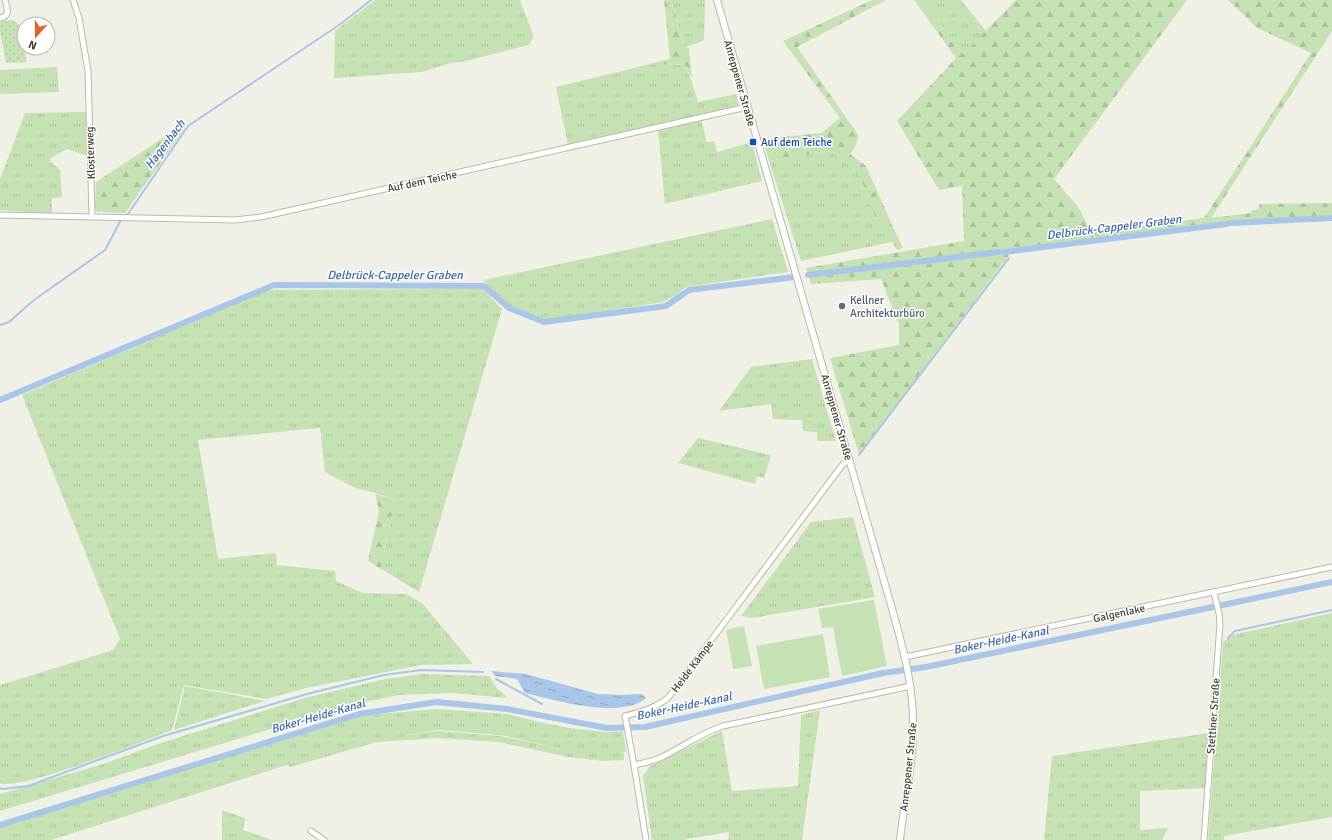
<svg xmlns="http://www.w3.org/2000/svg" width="1332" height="840" font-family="Signika,sans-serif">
<defs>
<pattern id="grass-tufts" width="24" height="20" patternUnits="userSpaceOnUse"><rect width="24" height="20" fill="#c6e2b4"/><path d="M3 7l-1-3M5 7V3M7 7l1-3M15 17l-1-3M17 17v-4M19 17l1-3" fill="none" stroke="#abc39b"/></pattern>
<pattern id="forest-firs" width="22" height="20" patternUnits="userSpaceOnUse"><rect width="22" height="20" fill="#c6e2b4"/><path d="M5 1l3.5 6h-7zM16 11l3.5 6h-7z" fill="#abc39b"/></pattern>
<pattern id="park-dots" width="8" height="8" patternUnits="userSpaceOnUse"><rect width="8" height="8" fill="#c6e2b4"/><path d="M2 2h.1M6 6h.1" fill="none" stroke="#abc39b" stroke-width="1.8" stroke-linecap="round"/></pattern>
<pattern id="water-ripples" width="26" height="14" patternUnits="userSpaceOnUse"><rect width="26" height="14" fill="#a9c6e8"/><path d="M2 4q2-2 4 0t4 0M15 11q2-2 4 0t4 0" fill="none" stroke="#8ba2bd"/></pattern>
</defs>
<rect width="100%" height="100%" fill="#f1f0e7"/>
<path fill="url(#grass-tufts)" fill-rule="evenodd" d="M375 0H520L534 37 529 45 462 62 451 63 422 72 334 78 335 31Z
M671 0H705L704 39 700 42 685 47Z
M922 0H961L986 31 963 54Z
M650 64 685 65 691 79 698 102 736 94 739 105 568 145 556 87Z
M57 67 59 92 0 94V70Z
M87 112 88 156 67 149 51 158 50 161 60 170 62 197 52 198V214L0 210V179L25 113Z
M701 120 707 142 714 141 717 152 752 142 762 181 665 204 658 130Z
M832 151 859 174 879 225 889 218 903 248 897 250 892 242 801 261 769 161Z
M772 219 788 272 686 287 675 296 663 302 546 320 524 313 508 305 489 288 484 280Z
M483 289 502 309 419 592 381 569 395 500 375 493 355 488 325 472 320 428 198 440 218 559 276 553 277 565 335 571 336 581 363 593 406 594 423 604 473 664 421 665 306 688 266 699 184 685 172 730C144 741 22 791 0 783V685L113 650 120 639 22 395 267 290Z
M812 359 836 441H817V432L803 431 802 420 773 419 771 404 719 411 751 367Z
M698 438 770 455 771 456 764 478 757 476 755 484 678 463Z
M853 517 875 597 752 618 741 616 811 522Z
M1332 613V817L1224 836V840H1208L1223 642 1232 635Z
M422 674 489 676 497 688 508 698 452 693 399 695 350 705 0 811V794L103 764 164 742 308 697 385 679Z
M185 686 265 701 174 730Z
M436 709 507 714 544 723 569 728 606 732 623 731 626 752 621 753H624V760L604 761 568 757 499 742 437 738 377 742 290 767 287 765 51 840H0V827L358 716ZM437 730 501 735 569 751 582 752 569 751 501 736 437 731 404 736Z
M820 710 802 840H728L729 832 681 840H652L643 776 650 766 722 731 732 791 798 786 801 715Z
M1209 733 1206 788 1140 791V830L1168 828 1162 840H1044L1052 756Z
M222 810 245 818 243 830 272 840H222Z"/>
<path fill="url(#forest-firs)" d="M664 0H671L685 47 689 48 692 78 685 65 649 64 670 59Z
M872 0H886L797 47 859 136 855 147 850 154 866 166 889 218 879 226 859 174 832 151 769 161 763 139 821 133 840 118 783 41Z
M914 0H922L963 54 1016 0H1187L1054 179 1078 207 1095 238 1011 249 1008 257 859 455 830 358 899 345V325L881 279 811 284 806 268 964 241 962 186 939 190 897 121 956 58Z
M1228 0H1332V31L1211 218 1251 213V211L1258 209 1260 204 1332 203V215L1207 224 1097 238 1093 232 1204 218 1311 53 1257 28Z
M181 126 185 128 125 213 97 212 95 207 96 182Z
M375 494 395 500 381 569 368 561 379 511Z"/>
<path fill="url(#park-dots)" d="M12 20 18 24 27 62 6 63 0 31V22Z"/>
<path fill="#c6e2b4" d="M874 600 887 666 842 676 833 627 822 628 818 609Z
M744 626 752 666 733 669 726 630Z
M823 634 830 677 764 689 756 646Z"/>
<path fill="url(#water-ripples)" d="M491 671 526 674 598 694 621 695 642 694 646 698C621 720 554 700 525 693L517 679 495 676Z"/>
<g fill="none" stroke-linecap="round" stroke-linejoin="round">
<path stroke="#a9c6e8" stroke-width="2" d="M0 325 9 322 34 300 105 250 121 220 128 214 188 126 342 23 371 0
M859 455 1009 258
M1228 638 1235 631 1332 610
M496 679 542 704
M0 788 3 789 28 786 163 736 307 694 384 675 421 670 483 672"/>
<path stroke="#a9c6e8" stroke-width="6" d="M1231 223 1332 218
M1004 252 1227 224
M808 275 999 252
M0 400 274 285 484 286 509 308 544 322 666 306 689 290 795 277
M0 825 359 714 437 702 507 709 607 728 645 727 883 673 926 667 1332 582"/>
<g stroke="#bcb8aa" stroke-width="7">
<path id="minor" d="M73 0 79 18 88 71 92 216
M0 18C11 16 7 8 5 0
M0 215 235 220 261 217 747 107
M849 460 844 463 837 472 668 698C655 708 641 712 625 716L634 765C644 763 655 761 664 756 684 746 701 733 723 726L911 686
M905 657 1332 567
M634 765 646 840
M311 831 324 840
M1204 840 1220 624 1219 613 1214 593"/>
</g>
<g stroke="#bcb8aa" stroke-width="8">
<path id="tertiary" d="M717 0 893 612C903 648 913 684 913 722 914 762 904 801 900 840"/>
</g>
<use href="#minor" stroke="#fff" stroke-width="5"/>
<use href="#tertiary" stroke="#fff" stroke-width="6"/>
</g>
<rect fill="#1a4fb4" stroke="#fff" stroke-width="1.5" x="749" y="138" width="8" height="8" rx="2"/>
<circle fill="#5c6f8a" stroke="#fff" stroke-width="1.5" cx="842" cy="306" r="4"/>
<g text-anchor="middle" stroke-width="3" stroke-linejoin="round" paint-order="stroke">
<g font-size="11" fill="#444036" stroke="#fff">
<text transform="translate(740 83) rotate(74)" y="4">Anreppener Straße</text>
<text transform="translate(90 153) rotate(-92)" y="4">Klosterweg</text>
<text transform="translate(422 181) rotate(-12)" y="4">Auf dem Teiche</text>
<text transform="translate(837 417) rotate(74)" y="4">Anreppener Straße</text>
<text transform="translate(1119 613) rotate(-12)" y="4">Galgenlake</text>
<text transform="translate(692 666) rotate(-53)" y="4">Heide Kämpe</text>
<text transform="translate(1213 716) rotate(-86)" y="4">Stettiner Straße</text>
<text transform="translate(908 767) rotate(-84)" y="4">Anreppener Straße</text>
</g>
<g font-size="11" fill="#164399" stroke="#fff" text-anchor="start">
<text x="761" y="146">Auf dem Teiche</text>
</g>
<g font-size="11" fill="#4e5e75" stroke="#fff" text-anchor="start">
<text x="850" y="304">Kellner<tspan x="850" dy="13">Architekturbüro</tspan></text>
</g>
<g font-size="12" font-style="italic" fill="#3b69a4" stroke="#fff">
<text transform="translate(165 144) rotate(-53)" y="4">Hagenbach</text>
<text transform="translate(1114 227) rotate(-7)" y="4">Delbrück-Cappeler Graben</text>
<text x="395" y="279">Delbrück-Cappeler Graben</text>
<text transform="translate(1001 640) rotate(-12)" y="4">Boker-Heide-Kanal</text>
<text transform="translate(684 706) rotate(-12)" y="4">Boker-Heide-Kanal</text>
<text transform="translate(318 716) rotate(-16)" y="4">Boker-Heide-Kanal</text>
</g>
</g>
<g transform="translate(36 36) rotate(201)"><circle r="19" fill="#ffffff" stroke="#b4b3af"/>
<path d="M0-3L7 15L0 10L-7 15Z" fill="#e3612c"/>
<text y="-6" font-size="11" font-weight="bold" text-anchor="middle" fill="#444036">N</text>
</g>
</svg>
